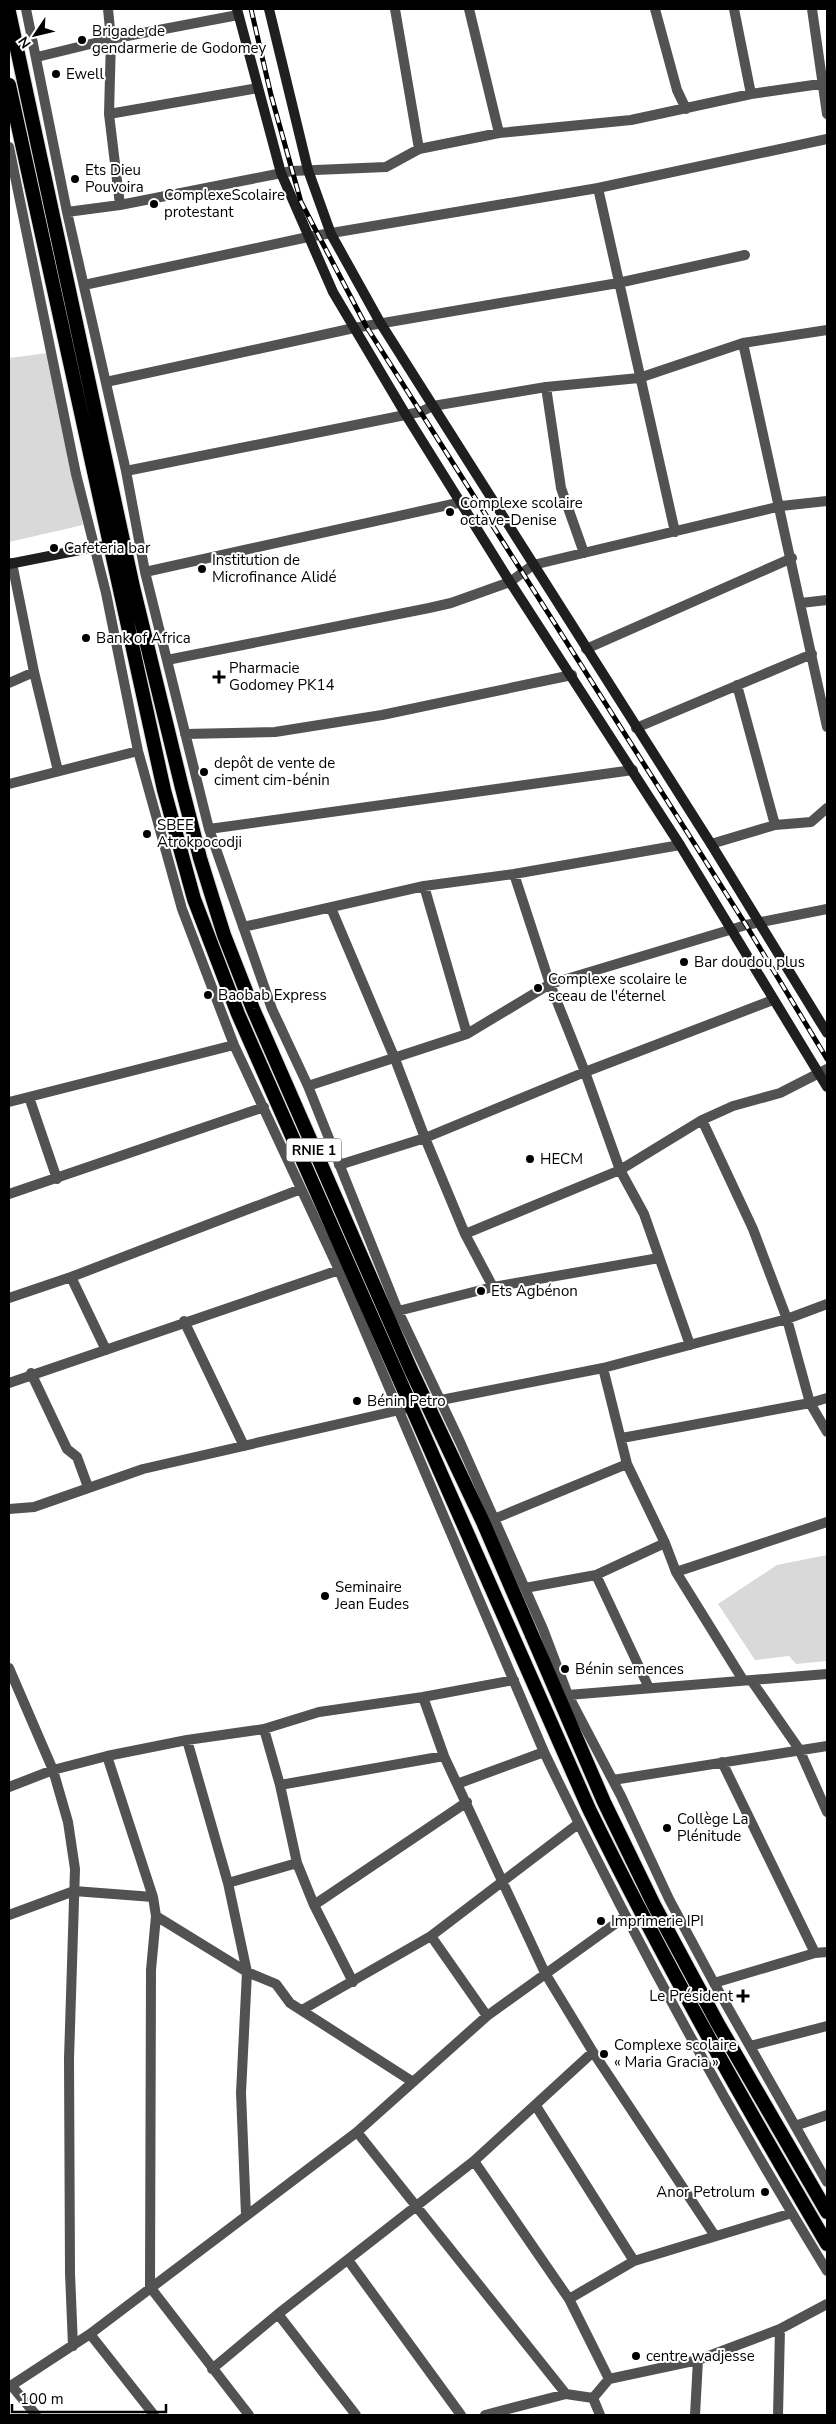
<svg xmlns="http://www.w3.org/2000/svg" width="836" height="2424" font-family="'Nunito Sans',sans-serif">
<rect width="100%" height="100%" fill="#fff"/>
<path fill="#d9d9d9" d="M48 353 83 525 9 542V358Z
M827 1555V1661L796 1664 789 1656 755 1660 718 1604 777 1565Z"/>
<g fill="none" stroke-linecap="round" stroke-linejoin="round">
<g stroke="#dbdbdb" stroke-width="16">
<path id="trunk" d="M9 12 133 587 182 788 200 858 224 935 253 1009 411 1370 483 1522 604 1802 654 1905 718 2024 827 2212
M9 85 164 790 194 899 238 1014 589 1809C662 1958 743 2101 827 2244"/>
</g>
<path stroke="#525252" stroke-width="10" d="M26 9 67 212 126 471 145 572 209 829 272 1009 308 1086 398 1311 460 1442 543 1629 568 1695 621 1796 669 1899 714 1983 827 2182
M108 9 111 39 109 114 120 205
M395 9 419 149
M469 9 499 133
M655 9 677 90 686 109
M734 9 751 94
M812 9 827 114
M37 57 111 39 238 15
M109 114 258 88
M9 147 76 474 106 593 138 751 182 909 234 1045 339 1270 544 1752C629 1930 724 2103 827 2271
M598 188 675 532
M67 212 120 205 292 171 386 167 419 149 499 133 631 120 751 94 827 83
M84 285 308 237 598 188 827 139
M743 343 827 727
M106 382 354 328 618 283 745 255
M546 387 561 488 584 553
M126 471 420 412 433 406 546 387 639 378 743 343 827 330
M12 563 34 672 58 771
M145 572 462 502
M801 603 827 600
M586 649 792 558
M167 660 429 608 451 603 510 582 533 565 781 506 827 501
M9 683 34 672
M737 685 775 825
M636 728 812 654
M185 734 275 732 382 715 572 675
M9 784 138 751
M209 829 633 770
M711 844 775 825 811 822 827 808
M514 874 550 984 585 1072 620 1170 644 1214 690 1345
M424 886 467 1034
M331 908 395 1059 425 1138 465 1234 493 1287
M243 927 424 886 514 874 680 845
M308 1086 467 1034 550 984 746 925 827 909
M29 1097 57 1179
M9 1102 234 1045
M702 1120 753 1229 787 1319 810 1403 827 1432
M339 1165 425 1138 585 1072 773 1000
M9 1194 264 1107
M465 1234 620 1170 702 1120 733 1106 780 1093 827 1069
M71 1277 106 1350
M9 1298 71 1277 301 1189
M398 1311 493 1287 659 1258
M184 1321 244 1446
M603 1368 627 1464 665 1543 676 1572 743 1680
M31 1373 67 1449 77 1457 88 1487
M9 1383 339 1270
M436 1401 603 1368 787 1319 827 1304
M622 1438 810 1403 827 1398
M9 1509 34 1507 143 1469 404 1409
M494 1519 627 1464
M676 1572 827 1522
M596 1575 649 1688
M525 1588 596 1575 665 1543
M9 1668 53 1770 68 1822 75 1869 69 2059 70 2273 73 2346
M751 1680 799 1749 827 1812
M568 1695 827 1674
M423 1697 444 1756 545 1973 593 2052 715 2236
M264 1729 280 1785 297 1863 314 1905 353 1982
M187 1740 228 1883 247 1972 241 2093 246 2215
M107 1756 153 1897 156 1916 151 1970 150 2287 249 2415
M722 1762 815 1953
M613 1780 827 1746
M457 1784 544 1752
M280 1785 444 1756
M9 1787 53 1770 107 1756 187 1740 264 1729 319 1712 423 1697 514 1680
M228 1883 297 1863
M314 1905 467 1802
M9 1915 74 1891 153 1897
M156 1916 247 1972 276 1984 290 2003 413 2082
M431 1936 487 2016
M714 1983 815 1953 827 1952
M302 2010 431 1936 578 1824
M750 2046 827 2026
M536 2106 634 2261
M795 2126 827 2115
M357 2132 566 2394
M474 2161 569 2299 609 2379
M348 2260 461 2415
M569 2299 634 2261 792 2213
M278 2314 356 2415
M90 2334 154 2415
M212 2369 278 2314 474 2161 593 2052
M11 2385 36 2415
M9 2387 90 2334 357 2132 487 2016 626 1916
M593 2398 609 2379 698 2360 780 2329 827 2304
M593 2398 600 2415
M485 2415 566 2394 593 2398
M695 2415 698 2360
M778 2415 780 2329"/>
<path stroke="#1f1f1f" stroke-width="10" d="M237 9 281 173 333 292 406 415 510 582 680 845 827 1087
M269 9 308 170 331 234 381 324 711 844 827 1033
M9 564 95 547 109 546"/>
<use href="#trunk" stroke="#000" stroke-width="14"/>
<g stroke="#000" stroke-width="5">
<path id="rail" d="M251 9 271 95 301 202 366 326 746 925 827 1059"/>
</g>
<use href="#rail" stroke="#fff" stroke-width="3" stroke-dasharray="9" stroke-linecap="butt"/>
</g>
<g fill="#000" stroke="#fff" stroke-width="2">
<circle cx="82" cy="40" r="5"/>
<circle cx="56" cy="74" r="5"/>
<circle cx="75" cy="179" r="5"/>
<circle cx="154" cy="204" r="5"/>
<circle cx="450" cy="512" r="5"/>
<circle cx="54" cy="548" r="5"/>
<circle cx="202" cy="569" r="5"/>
<circle cx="86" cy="638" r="5"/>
<path d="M216.5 669.5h5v5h5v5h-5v5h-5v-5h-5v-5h5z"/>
<circle cx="204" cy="772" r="5"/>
<circle cx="147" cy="834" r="5"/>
<circle cx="684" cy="962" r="5"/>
<circle cx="538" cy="988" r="5"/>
<circle cx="208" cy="995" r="5"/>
<circle cx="530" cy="1159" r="5"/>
<circle cx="481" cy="1291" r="5"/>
<circle cx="357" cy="1401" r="5"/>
<circle cx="325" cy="1596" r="5"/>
<circle cx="565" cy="1669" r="5"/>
<circle cx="667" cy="1828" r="5"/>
<circle cx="601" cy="1921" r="5"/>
<path d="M740.5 1988.5h5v5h5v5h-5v5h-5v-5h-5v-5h5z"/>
<circle cx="604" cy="2054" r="5"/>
<circle cx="765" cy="2192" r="5"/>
<circle cx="636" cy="2356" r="5"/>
</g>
<g text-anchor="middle" stroke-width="4" stroke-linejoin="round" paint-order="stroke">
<rect fill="#fff" stroke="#4c4c4c" stroke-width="1" x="286.5" y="1138.5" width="55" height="23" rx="4"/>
<g font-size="14" font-weight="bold" fill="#000">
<text x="314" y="1155">RNIE 1</text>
</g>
<g font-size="15" fill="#000" stroke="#fff" text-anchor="start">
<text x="92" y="36">Brigade de<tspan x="92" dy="17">gendarmerie de Godomey</tspan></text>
<text x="66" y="79">Ewell</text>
<text x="85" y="175">Ets Dieu<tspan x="85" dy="17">Pouvoira</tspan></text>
<text x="164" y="200">ComplexeScolaire<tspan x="164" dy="17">protestant</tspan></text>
<text x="460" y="508">Complexe scolaire<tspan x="460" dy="17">octave-Denise</tspan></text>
<text x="64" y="553">Cafeteria bar</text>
<text x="212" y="565">Institution de<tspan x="212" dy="17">Microfinance Alidé</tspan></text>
<text x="96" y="643">Bank of Africa</text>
<text x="229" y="673">Pharmacie<tspan x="229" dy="17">Godomey PK14</tspan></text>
<text x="214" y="768">depôt de vente de<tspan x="214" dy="17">ciment cim-bénin</tspan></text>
<text x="157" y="830">SBEE<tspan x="157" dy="17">Atrokpocodji</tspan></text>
<text x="694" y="967">Bar doudou plus</text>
<text x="548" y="984">Complexe scolaire le<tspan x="548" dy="17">sceau de l'éternel</tspan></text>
<text x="218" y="1000">Baobab Express</text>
<text x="540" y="1164">HECM</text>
<text x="491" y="1296">Ets Agbénon</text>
<text x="367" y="1406">Bénin Petro</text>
<text x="335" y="1592">Seminaire<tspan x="335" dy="17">Jean Eudes</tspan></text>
<text x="575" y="1674">Bénin semences</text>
<text x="677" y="1824">Collège La<tspan x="677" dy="17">Plénitude</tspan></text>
<text x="611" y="1926">Imprimerie IPI</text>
<text x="733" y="2001" text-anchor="end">Le Président</text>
<text x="614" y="2050">Complexe scolaire<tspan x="614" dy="17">« Maria Gracia »</tspan></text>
<text x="755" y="2197" text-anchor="end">Anor Petrolum</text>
<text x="646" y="2361">centre wadjesse</text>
</g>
</g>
<rect width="836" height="2424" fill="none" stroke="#000000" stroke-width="20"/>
<g transform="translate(35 35) rotate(235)" stroke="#ffffff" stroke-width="4" paint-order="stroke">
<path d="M0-4L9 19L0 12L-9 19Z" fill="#000000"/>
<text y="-8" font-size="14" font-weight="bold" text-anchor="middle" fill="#000000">N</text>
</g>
<path d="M12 2404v8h154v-8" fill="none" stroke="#000000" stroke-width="2.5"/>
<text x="20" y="2404" font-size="15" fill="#000000" stroke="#ffffff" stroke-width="4" paint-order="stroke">100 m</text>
</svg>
